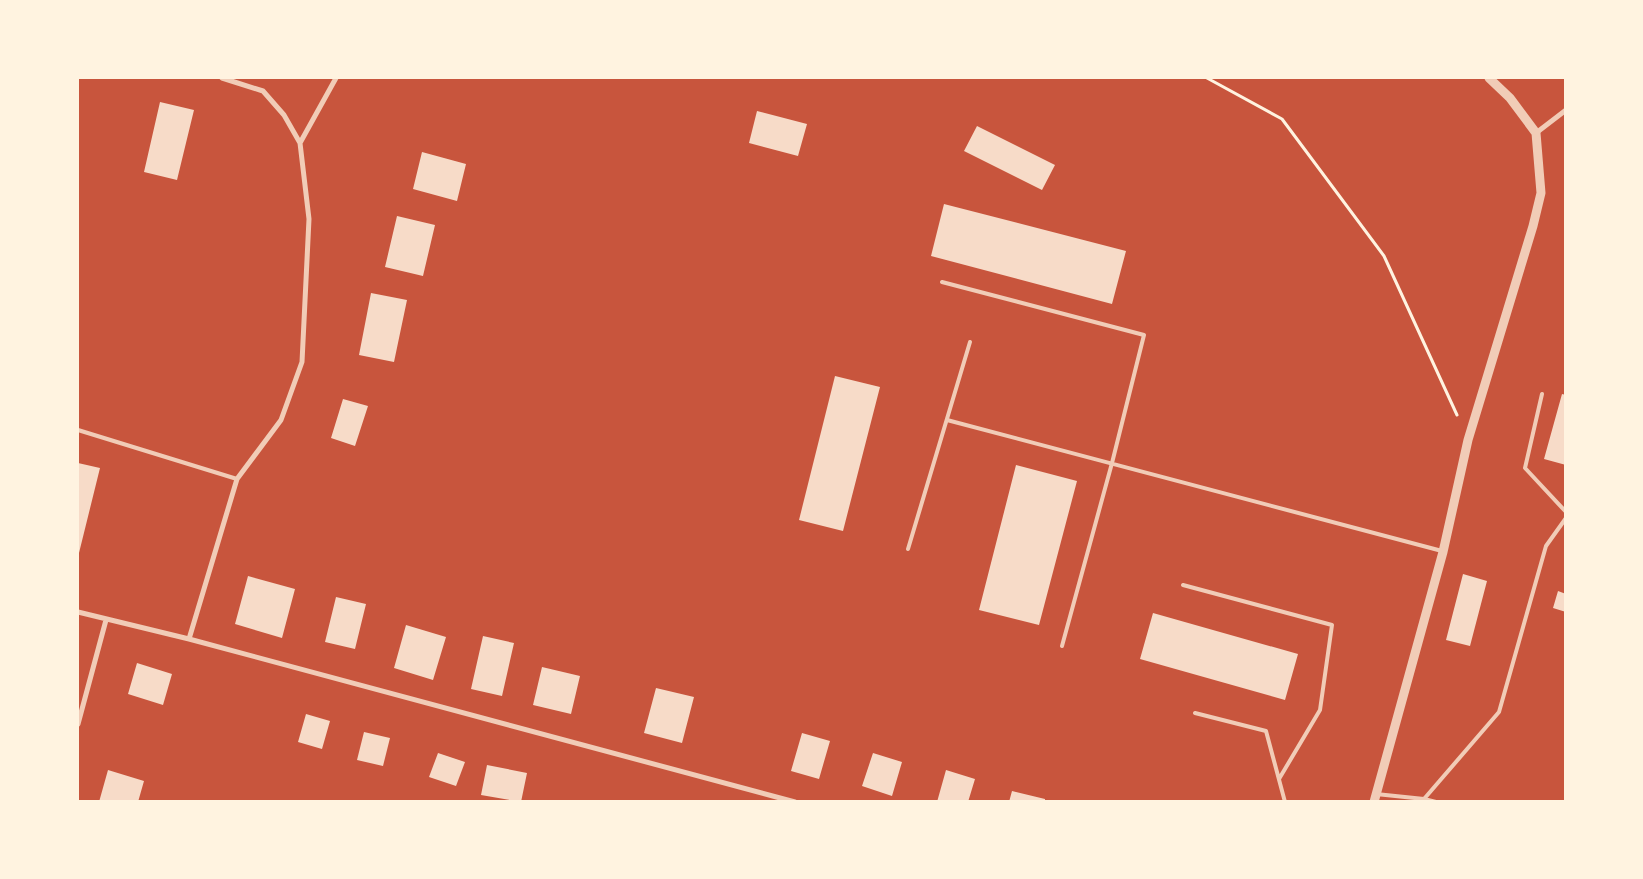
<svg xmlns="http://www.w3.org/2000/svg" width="1643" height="879" font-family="Barlow,sans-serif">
<rect width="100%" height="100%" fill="#c8553d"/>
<path fill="#f7dbc8" d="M160 102 194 110 177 180 144 172Z
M757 111 807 124 798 156 749 143Z
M977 126 1055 165 1042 190 964 151Z
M422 152 466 164 457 201 413 189Z
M944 204 1126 251 1112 304 931 256Z
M397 216 435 225 423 276 385 267Z
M371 293 407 300 394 362 359 355Z
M835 376 880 387 843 531 799 520Z
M1562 394 1566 395V465L1544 459Z
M343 399 368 406 355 446 331 438Z
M78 463 100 468 78 557Z
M1016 465 1077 481 1039 625 979 610Z
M1463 574 1487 581 1470 646 1446 640Z
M248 576 295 589 282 638 235 624Z
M1558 591 1566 594V612L1553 608Z
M336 597 366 604 355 649 325 642Z
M1153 613 1298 654 1285 700 1140 659Z
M406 625 446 637 433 680 394 668Z
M483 636 514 643 502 696 471 689Z
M137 663 172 674 163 705 128 694Z
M542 667 580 676 571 714 533 705Z
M656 688 694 697 682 743 644 733Z
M306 714 330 721 322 749 298 742Z
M364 732 390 738 383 766 357 760Z
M802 733 830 741 819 779 791 771Z
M438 753 465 762 456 786 429 777Z
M873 753 902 762 892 796 862 786Z
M487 765 527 773 521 802 481 795Z
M108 770 144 781 138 802H99Z
M946 770 975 779 968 802H937Z
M1012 791 1045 799V802H1009Z"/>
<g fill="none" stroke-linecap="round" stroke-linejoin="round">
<path stroke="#fff3e0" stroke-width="3" d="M1207 78 1282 119 1384 256 1457 415"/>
<path stroke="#f1ccb7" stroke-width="4" d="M942 282 1144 335 1112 463 1062 646
M1542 394 1525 468 1566 512
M947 420 1442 551
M78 430 237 479
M908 549 970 342
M1183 585 1332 625 1320 710 1279 779
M1195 713 1266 731 1285 802
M1376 794 1424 799 1499 712 1546 546 1566 518
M1424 799 1436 802"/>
<path stroke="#f1ccb7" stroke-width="5" d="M1536 133 1566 110
M300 143 336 78
M78 612 189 639 795 802
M189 639 237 479 281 420 302 362 309 219 300 143 284 115 263 91 222 78
M78 724 106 620"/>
<path stroke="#f1ccb7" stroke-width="9" d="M1374 802 1443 552 1468 440 1533 226 1541 193 1536 133 1510 98 1489 78"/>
</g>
<rect width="1643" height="879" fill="none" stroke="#fff3e0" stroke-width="158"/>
</svg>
